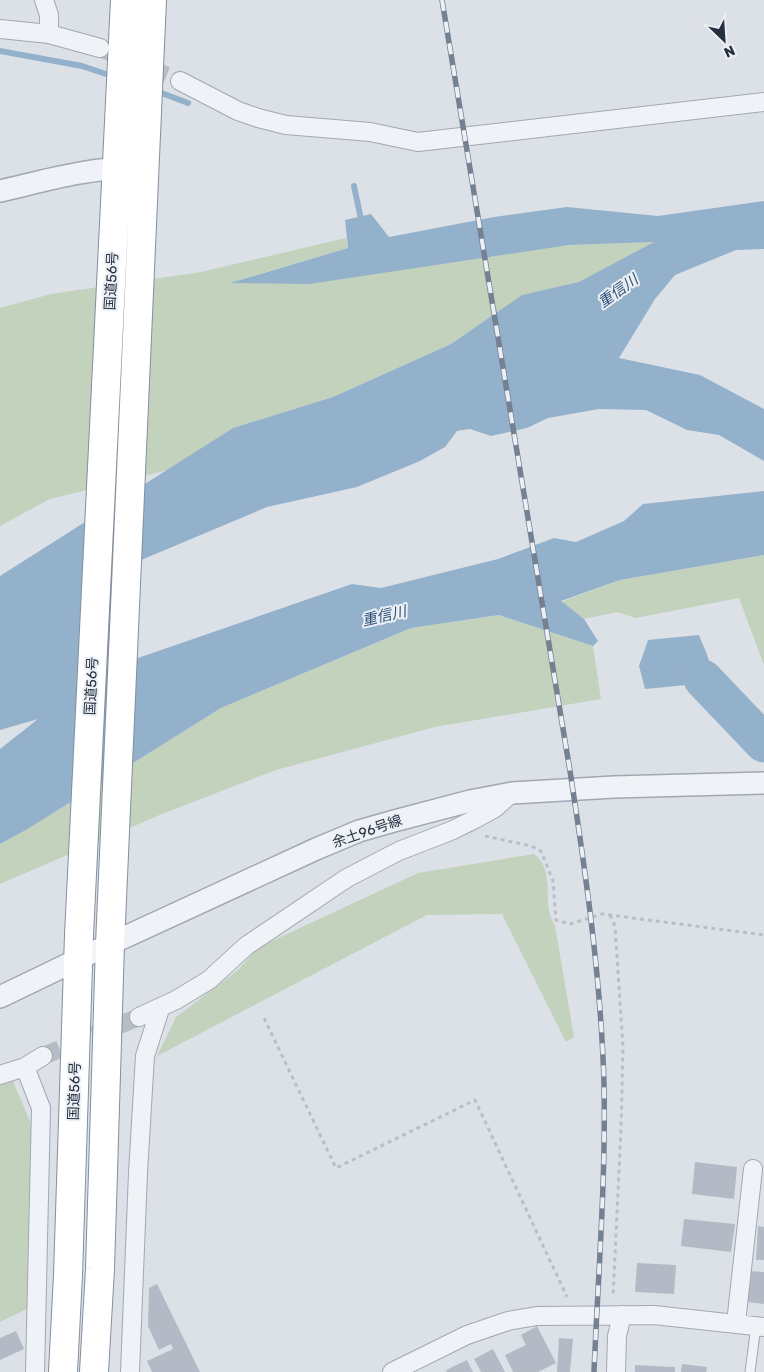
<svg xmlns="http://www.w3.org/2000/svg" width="764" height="1372" font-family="Rubik,'Noto Sans JP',sans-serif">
<rect width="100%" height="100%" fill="#dce1e8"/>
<path fill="#c3d2bd" d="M346 238 348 248 233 282 569 245 655 242 579 283 522 295 451 344 333 397 233 428 168 470 50 499 0 526V308L51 294 201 272Z
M764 555V665L739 598 636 618 617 612 584 619 561 602 620 580Z
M499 615 593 646 601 699 435 727 276 770 162 814 0 884V844L26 830 221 708 411 628Z
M534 854C553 868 545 895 550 915 551 919 553 922 555 926L574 1037 566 1042 502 914 427 915 157 1056 176 1017 238 970 257 948 418 873Z
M13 1081 34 1131 29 1308 0 1322V1085Z"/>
<path fill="#94b1cb" d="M764 201V249L736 250 675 275 655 299 619 358 700 375 764 409V461L719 435 687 430 646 410 599 409 548 418 527 428 491 436 470 429 457 431 445 447 420 461 357 487 267 507 84 584 80 678 352 584 381 588 498 559 554 538 576 542 624 521 643 504 764 491V555L620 580 561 601 584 619 598 641 593 646 499 615 411 628 221 708 26 830 0 844V749L38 719 0 730V576L233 428 333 397 451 344 522 295 579 282 654 242 569 245 309 284 230 283 348 248 345 220 371 214 389 237 494 217 567 207 658 216Z
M699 635C702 644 714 665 709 673 706 677 701 681 697 684L645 689 639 666 648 640Z"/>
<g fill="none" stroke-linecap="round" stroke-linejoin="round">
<path stroke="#94b1cb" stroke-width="6" d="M0 51 82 66 115 77
M156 91 188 103
M354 186 362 224"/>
<path stroke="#94b1cb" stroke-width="39" d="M703 679 764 743"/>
</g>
<path fill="#b3bac5" d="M695 1162 737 1167 734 1199 692 1194Z
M684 1219 735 1224 731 1252 681 1246Z
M758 1226 764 1227V1260H756Z
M637 1263 676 1265 674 1294 635 1292Z
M750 1271 764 1272V1304L747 1302Z
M157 1284 200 1372H152L147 1361 173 1349 171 1344 159 1350 148 1326 149 1288Z
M537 1326 556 1363 538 1372H513L505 1355 526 1345 521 1335Z
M16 1331 24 1349 0 1360V1338Z
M559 1338 573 1339 570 1372H557Z
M493 1349 505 1372H481L474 1359Z
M467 1360 473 1372H447L446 1370Z
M682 1364 707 1367 706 1372H681Z
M635 1365 675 1367V1372H635Z"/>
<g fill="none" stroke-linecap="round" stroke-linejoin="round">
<path stroke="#b7bdc6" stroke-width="18" stroke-dasharray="18 9" stroke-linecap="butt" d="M100 48 180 81
M43 1056 139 1017"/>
<g stroke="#a1a8b2" stroke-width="11">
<path id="service" d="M750 1372 756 1326"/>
</g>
<g stroke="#a1a8b2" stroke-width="20">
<path id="minor" d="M44 0 49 15V34
M0 29 49 34 100 48
M180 81 238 111 258 118 286 125 370 132 418 142 764 102
M139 1017 176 1000 209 980 246 946 347 878 399 851 453 830 475 819 495 808 512 793
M25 1067 41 1108 35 1372
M0 1075 25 1067 43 1056
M736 1323 753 1169
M130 1372 138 1173 145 1056 160 1009
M392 1372 467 1335 508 1321 537 1316 654 1315 764 1327
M616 1372 617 1336 622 1315"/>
</g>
<g stroke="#a1a8b2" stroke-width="24">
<path id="tertiary" d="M0 191C44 181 87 168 132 168
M0 997 110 944 316 849 359 831 394 821 470 801 512 793 614 787 764 783"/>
</g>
<g stroke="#828f9f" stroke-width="30">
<path id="trunk" d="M63 1372 68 1275 79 935 125 0
M94 1372 100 1269 110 944 152 0"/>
</g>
<path stroke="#babfc6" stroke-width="3" stroke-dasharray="4 4" stroke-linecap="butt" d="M485 836 531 846 541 851 553 881 556 920 570 924 602 914 764 935
M610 915 615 926 623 1047 621 1130 613 1297
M264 1018 336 1168 475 1100 567 1297"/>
<use href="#service" stroke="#eff2f6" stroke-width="9"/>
<use href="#minor" stroke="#eff2f6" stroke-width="18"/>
<use href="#tertiary" stroke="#eff2f6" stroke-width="21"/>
<use href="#trunk" stroke="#fff" stroke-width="28"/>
<g stroke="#748192" stroke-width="5.5">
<path id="rail" d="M442 0 570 771C586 875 601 979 604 1084 606 1180 598 1276 594 1372"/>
</g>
<use href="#rail" stroke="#ecf0f5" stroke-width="4" stroke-dasharray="11" stroke-linecap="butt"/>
</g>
<g text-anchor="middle" stroke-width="4" stroke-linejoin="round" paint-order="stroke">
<g font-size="14" fill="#252f3f" stroke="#ecf0f5">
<text transform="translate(111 281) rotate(-87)" y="5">国道56号</text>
<text transform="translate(91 686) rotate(-87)" y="5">国道56号</text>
<text transform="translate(367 831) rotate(-19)" y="5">余土96号線</text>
<text transform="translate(74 1091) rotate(-88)" y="5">国道56号</text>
</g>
<g font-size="15" font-style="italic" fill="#2c5076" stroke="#ecf0f5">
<text transform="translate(618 291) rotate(-36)" y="5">重信川</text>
<text transform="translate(384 616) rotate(-13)" y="5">重信川</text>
</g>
</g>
<g transform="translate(724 40) rotate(155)" stroke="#ecf0f5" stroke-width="4" paint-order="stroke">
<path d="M0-4L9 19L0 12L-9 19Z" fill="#252f3f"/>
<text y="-8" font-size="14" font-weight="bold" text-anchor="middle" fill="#252f3f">N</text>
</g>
</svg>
